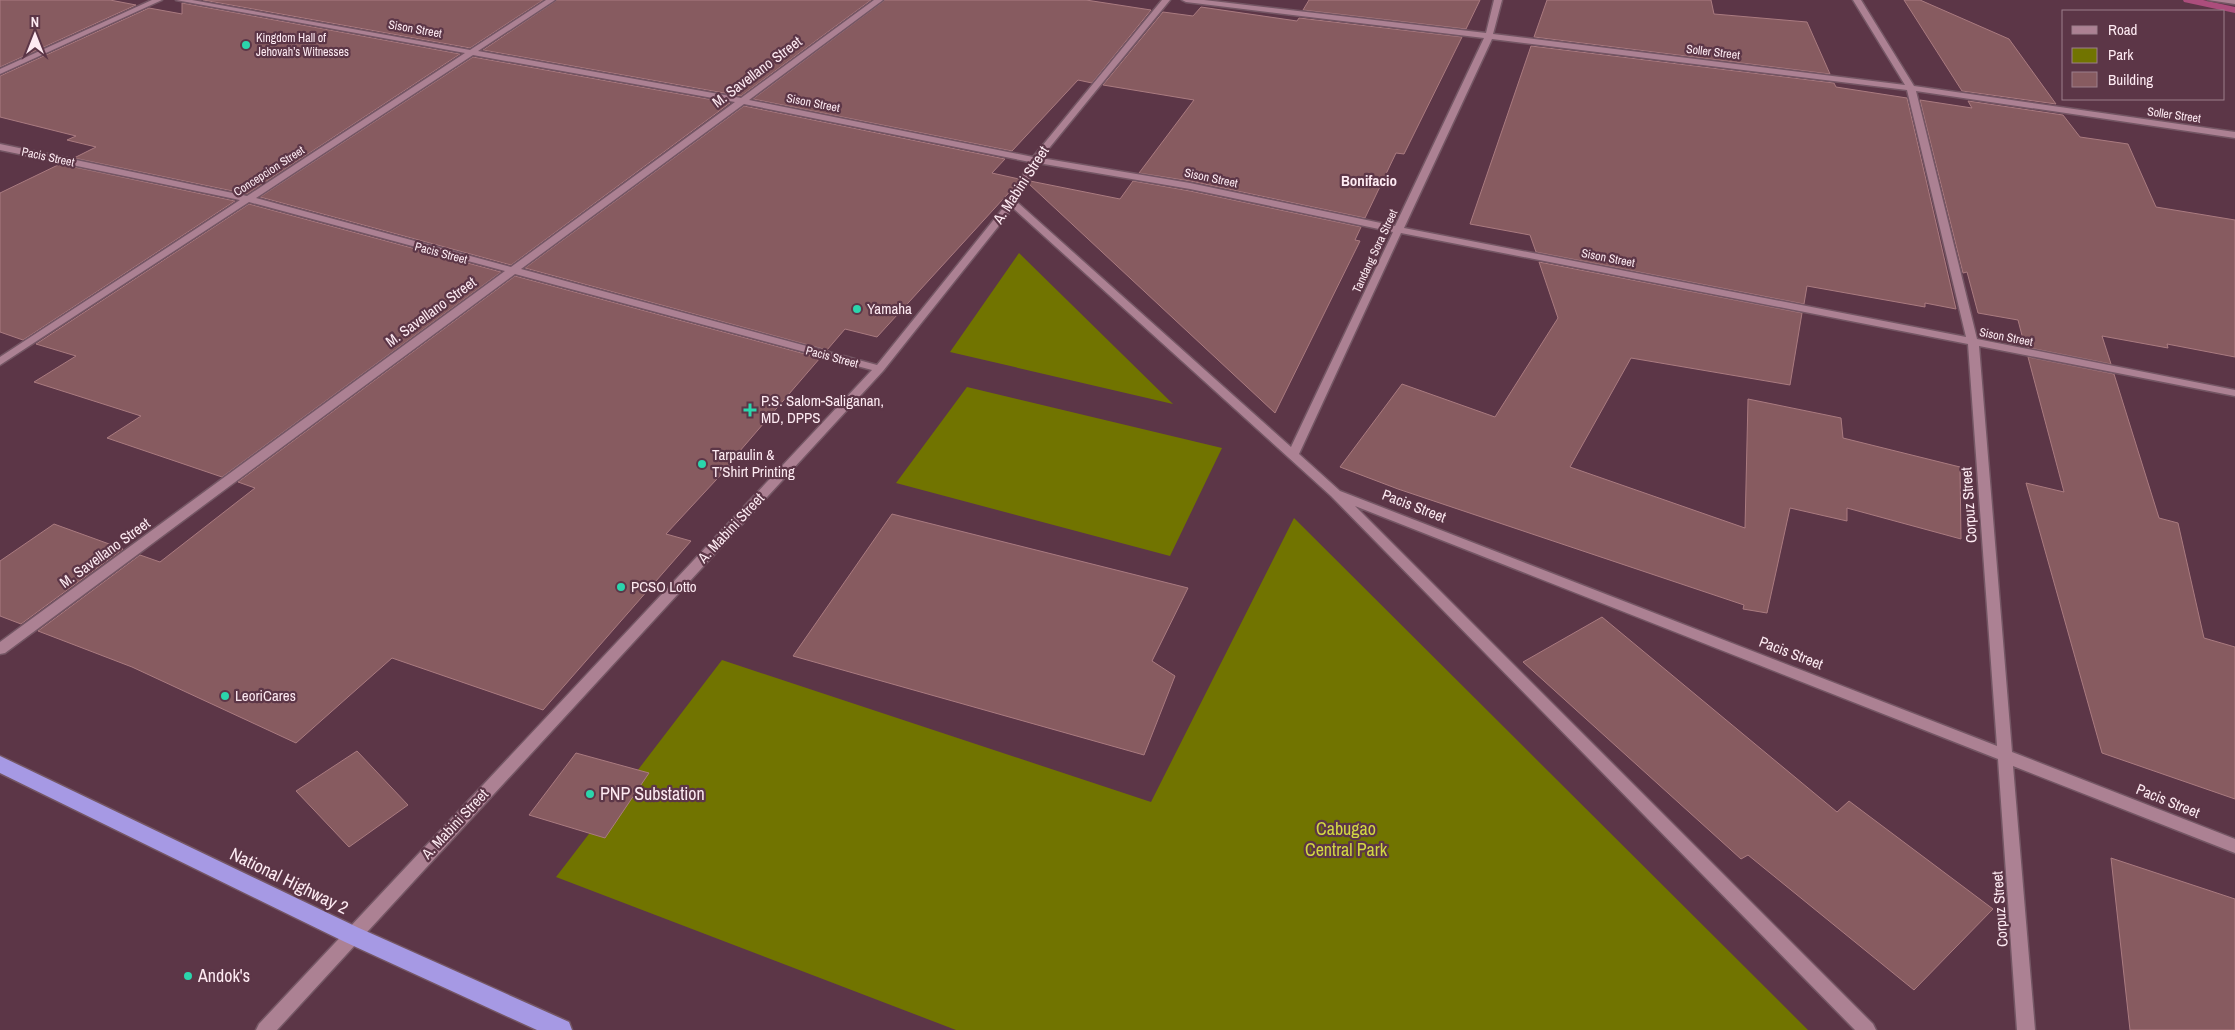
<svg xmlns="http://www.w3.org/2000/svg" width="2235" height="1030" font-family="'Archivo Narrow',sans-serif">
<rect width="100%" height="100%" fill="#5c3647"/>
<path fill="#717400" d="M1019 253 1173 404 950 352Z
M967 387 1222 448 1170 556 896 483Z
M1294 518 1808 1030H956L556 877 722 660 1151 802Z"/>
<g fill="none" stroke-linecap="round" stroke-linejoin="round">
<path fill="#ac4d7c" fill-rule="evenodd" d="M2183 0H2203L2235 7V13L2184 2Z"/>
</g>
<path fill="#875b60" stroke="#aa7b80" d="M0 0H110L136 5 0 67Z
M203 0H543L470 48Z
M557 0H871L741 96 483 50Z
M885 0H1086L1151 10 1092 83 1078 80 1012 151 753 99Z
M1309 0H1480L1466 29 1303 10Z
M1547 0H1711L1714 14 1807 22 1830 74 1534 37Z
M1904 0H1920L2009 39 2056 104 1962 91Z
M182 3 460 54 247 194 74 158 96 147 67 140 76 136 0 117V76L149 8 182 14Z
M1201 7 1297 21 1299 18 1462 37 1404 154 1396 153 1365 218 1190 181 1139 173 1194 100 1103 85 1163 12 1193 16Z
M1531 46 1834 83 1836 87 1907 98 1956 309 1925 303V307L1807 286 1804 304 1536 252 1530 235 1470 224Z
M473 57 730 103 511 265 260 197Z
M1920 100 1972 108 1968 101 2063 115 2080 137 2128 144 2156 207 2235 220V357L2167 344 2168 348 2102 336 2111 364 2025 347 2018 320 1978 313 1967 272 1963 273Z
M744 106 1005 159 992 173 1019 179 1015 186 877 337 845 329 827 350 525 268Z
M60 164 235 201 23 340 0 332V193Z
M1030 181 1120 199 1133 181 1190 191 1361 227 1355 240 1360 241 1275 413 1029 184Z
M249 204 501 272 222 477 107 438 141 416 34 382 76 356 36 344Z
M1539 262 1802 313 1790 385 1631 358 1570 467 1745 528 1748 399 1841 418 1843 438 1960 467 1961 539 1847 508V521L1790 508 1767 613 1743 609 1744 605 1398 489 1340 467 1402 384 1495 417 1558 318Z
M515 276 820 358 739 452 741 453 666 534 691 541 543 710 392 658 296 743 132 667 38 631 140 555 160 562 255 488 238 482Z
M2028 357 2114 374 2159 518 2178 523 2204 638 2235 647V799L2102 753 2026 483 2064 492Z
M892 514 1188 588 1152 661 1175 676 1144 755 793 656Z
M54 524 123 549 21 624 0 616V561Z
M1602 617 1837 812 1849 801 1993 909 1914 990 1748 855 1741 859 1523 662Z
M357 751 408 805 349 847 296 791Z
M576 753 649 773 605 838 529 815Z
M2111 858 2235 899V1030H2130Z"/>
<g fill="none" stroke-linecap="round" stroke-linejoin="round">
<g stroke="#745664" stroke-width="3">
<path id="minor" d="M152 0H162L0 74V69Z
M176 0H192L470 50 546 0H555L478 51 741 98 874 0H883L749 100 1033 157 1162 0H1170L1041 158 1190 183 1395 226 1484 38 1186 2 1182 0H1204L1486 33 1494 0H1502L1493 34 1905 85 1853 0H1861L1914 86 2235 132V138L1916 91 1977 339 2235 390V396L1979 346 2012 752 2235 839V853L2013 766 2035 1030H2017L1998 759 1355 506 1873 1024 1876 1030H1855L1331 496 1013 208 883 371 277 1030H256L259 1024 872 370 515 274 5 653 0 654V642L505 271 249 202 0 365V357L240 200 0 150V144L247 196 465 53ZM1492 39 1907 90 1966 337 1404 228ZM473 55 735 102 511 267 256 198ZM744 104 1030 162 1008 202 877 365 521 269ZM1038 163 1190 189 1393 232 1291 447 1017 202ZM1401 233 1968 344 1997 746 1340 491 1299 454Z
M2208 0H2235V4Z"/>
</g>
<g stroke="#745664" stroke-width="3">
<path id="highway" d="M0 756 359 928 569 1022 572 1030H537L345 942 0 773Z"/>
</g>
<use href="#minor" fill="#ac8193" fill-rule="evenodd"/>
<use href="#highway" fill="#a699e4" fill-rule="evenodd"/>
</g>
<g fill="#2bd5ac" stroke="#5c3647" stroke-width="2">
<circle cx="246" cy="45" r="5"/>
<circle cx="857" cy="309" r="5"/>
<path d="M747.5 402.5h5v5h5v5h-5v5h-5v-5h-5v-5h5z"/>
<circle cx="702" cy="464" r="5"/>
<circle cx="621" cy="587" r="5"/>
<circle cx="225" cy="696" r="5"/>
<circle cx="590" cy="794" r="5"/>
<circle cx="188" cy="976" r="5"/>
</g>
<g text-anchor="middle" stroke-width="4.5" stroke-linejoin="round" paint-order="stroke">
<g font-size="12" fill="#fdeaf2" stroke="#5c3647">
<text transform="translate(415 29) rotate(10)" y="4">Sison Street</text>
<text transform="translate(1713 52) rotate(7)" y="4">Soller Street</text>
<text transform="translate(813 103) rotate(11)" y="4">Sison Street</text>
<text transform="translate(2174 115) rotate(8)" y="4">Soller Street</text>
<text transform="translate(48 157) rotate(12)" y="4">Pacis Street</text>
<text transform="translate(269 171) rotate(-33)" y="4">Concepcion Street</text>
<text transform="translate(1211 178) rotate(12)" y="4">Sison Street</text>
<text transform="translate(1375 251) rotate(-65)" y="4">Tandang Sora Street</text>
<text transform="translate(441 253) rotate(15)" y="4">Pacis Street</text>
<text transform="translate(1608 258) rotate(11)" y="4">Sison Street</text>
<text transform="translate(2006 337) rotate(11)" y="4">Sison Street</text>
<text transform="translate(832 357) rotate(15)" y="4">Pacis Street</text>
</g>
<g font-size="12" fill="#fdeaf2" stroke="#5c3647" text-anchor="start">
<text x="256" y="42">Kingdom Hall of<tspan x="256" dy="14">Jehovah’s Witnesses</tspan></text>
</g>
<g font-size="15" fill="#fdeaf2" stroke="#5c3647">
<text transform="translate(757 72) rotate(-37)" y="5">M. Savellano Street</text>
<text transform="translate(1021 185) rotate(-57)" y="5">A. Mabini Street</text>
<text transform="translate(431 312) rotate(-36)" y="5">M. Savellano Street</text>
<text transform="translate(1969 505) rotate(-94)" y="5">Corpuz Street</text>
<text transform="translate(1414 506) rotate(21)" y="5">Pacis Street</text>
<text transform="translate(731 528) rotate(-47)" y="5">A. Mabini Street</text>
<text transform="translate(105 553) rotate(-36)" y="5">M. Savellano Street</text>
<text transform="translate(1791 653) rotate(21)" y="5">Pacis Street</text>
<text transform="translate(2168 801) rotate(22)" y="5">Pacis Street</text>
<text transform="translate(455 824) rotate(-47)" y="5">A. Mabini Street</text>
<text transform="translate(2000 909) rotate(-94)" y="5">Corpuz Street</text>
</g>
<g font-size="15" font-weight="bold" fill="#fdeaf2" stroke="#5c3647">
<text x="1369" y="186">Bonifacio</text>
</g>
<g font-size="15" fill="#fdeaf2" stroke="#5c3647" text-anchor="start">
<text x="867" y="314">Yamaha</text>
<text x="761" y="406">P.S. Salom-Saliganan,<tspan x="761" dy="17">MD, DPPS</tspan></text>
<text x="712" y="460">Tarpaulin &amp;<tspan x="712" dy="17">T’Shirt Printing</tspan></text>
<text x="631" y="592">PCSO Lotto</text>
<text x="235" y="701">LeoriCares</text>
</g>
<g font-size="18" fill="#fdeaf2" stroke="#5c3647" text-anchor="start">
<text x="600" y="800">PNP Substation</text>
<text x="198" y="982">Andok's</text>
</g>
<g font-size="18" fill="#d2d843" stroke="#5c3647">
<text x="1346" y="835">Cabugao<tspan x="1346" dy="21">Central Park</tspan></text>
</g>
<g font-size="18" fill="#fdeaf2" stroke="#5c3647">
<text transform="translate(289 881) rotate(26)" y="6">National Highway 2</text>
</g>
</g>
<rect x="2062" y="10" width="162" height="90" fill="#5c3647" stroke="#9c7e8b"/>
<rect x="2072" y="26" width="25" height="8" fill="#ac8193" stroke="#9c7e8b"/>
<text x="2108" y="35" font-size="15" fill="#fdeaf2">Road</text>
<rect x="2072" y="48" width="25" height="15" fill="#717400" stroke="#9c7e8b"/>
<text x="2108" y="60" font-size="15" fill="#fdeaf2">Park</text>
<rect x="2072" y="72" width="25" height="15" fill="#875b60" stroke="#9c7e8b"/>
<text x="2108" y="85" font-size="15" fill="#fdeaf2">Building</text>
<g transform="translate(35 35)" stroke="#5c3647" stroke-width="4" paint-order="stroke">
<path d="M0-4L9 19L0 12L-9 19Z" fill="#fdeaf2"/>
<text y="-8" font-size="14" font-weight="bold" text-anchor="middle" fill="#fdeaf2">N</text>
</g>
</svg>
